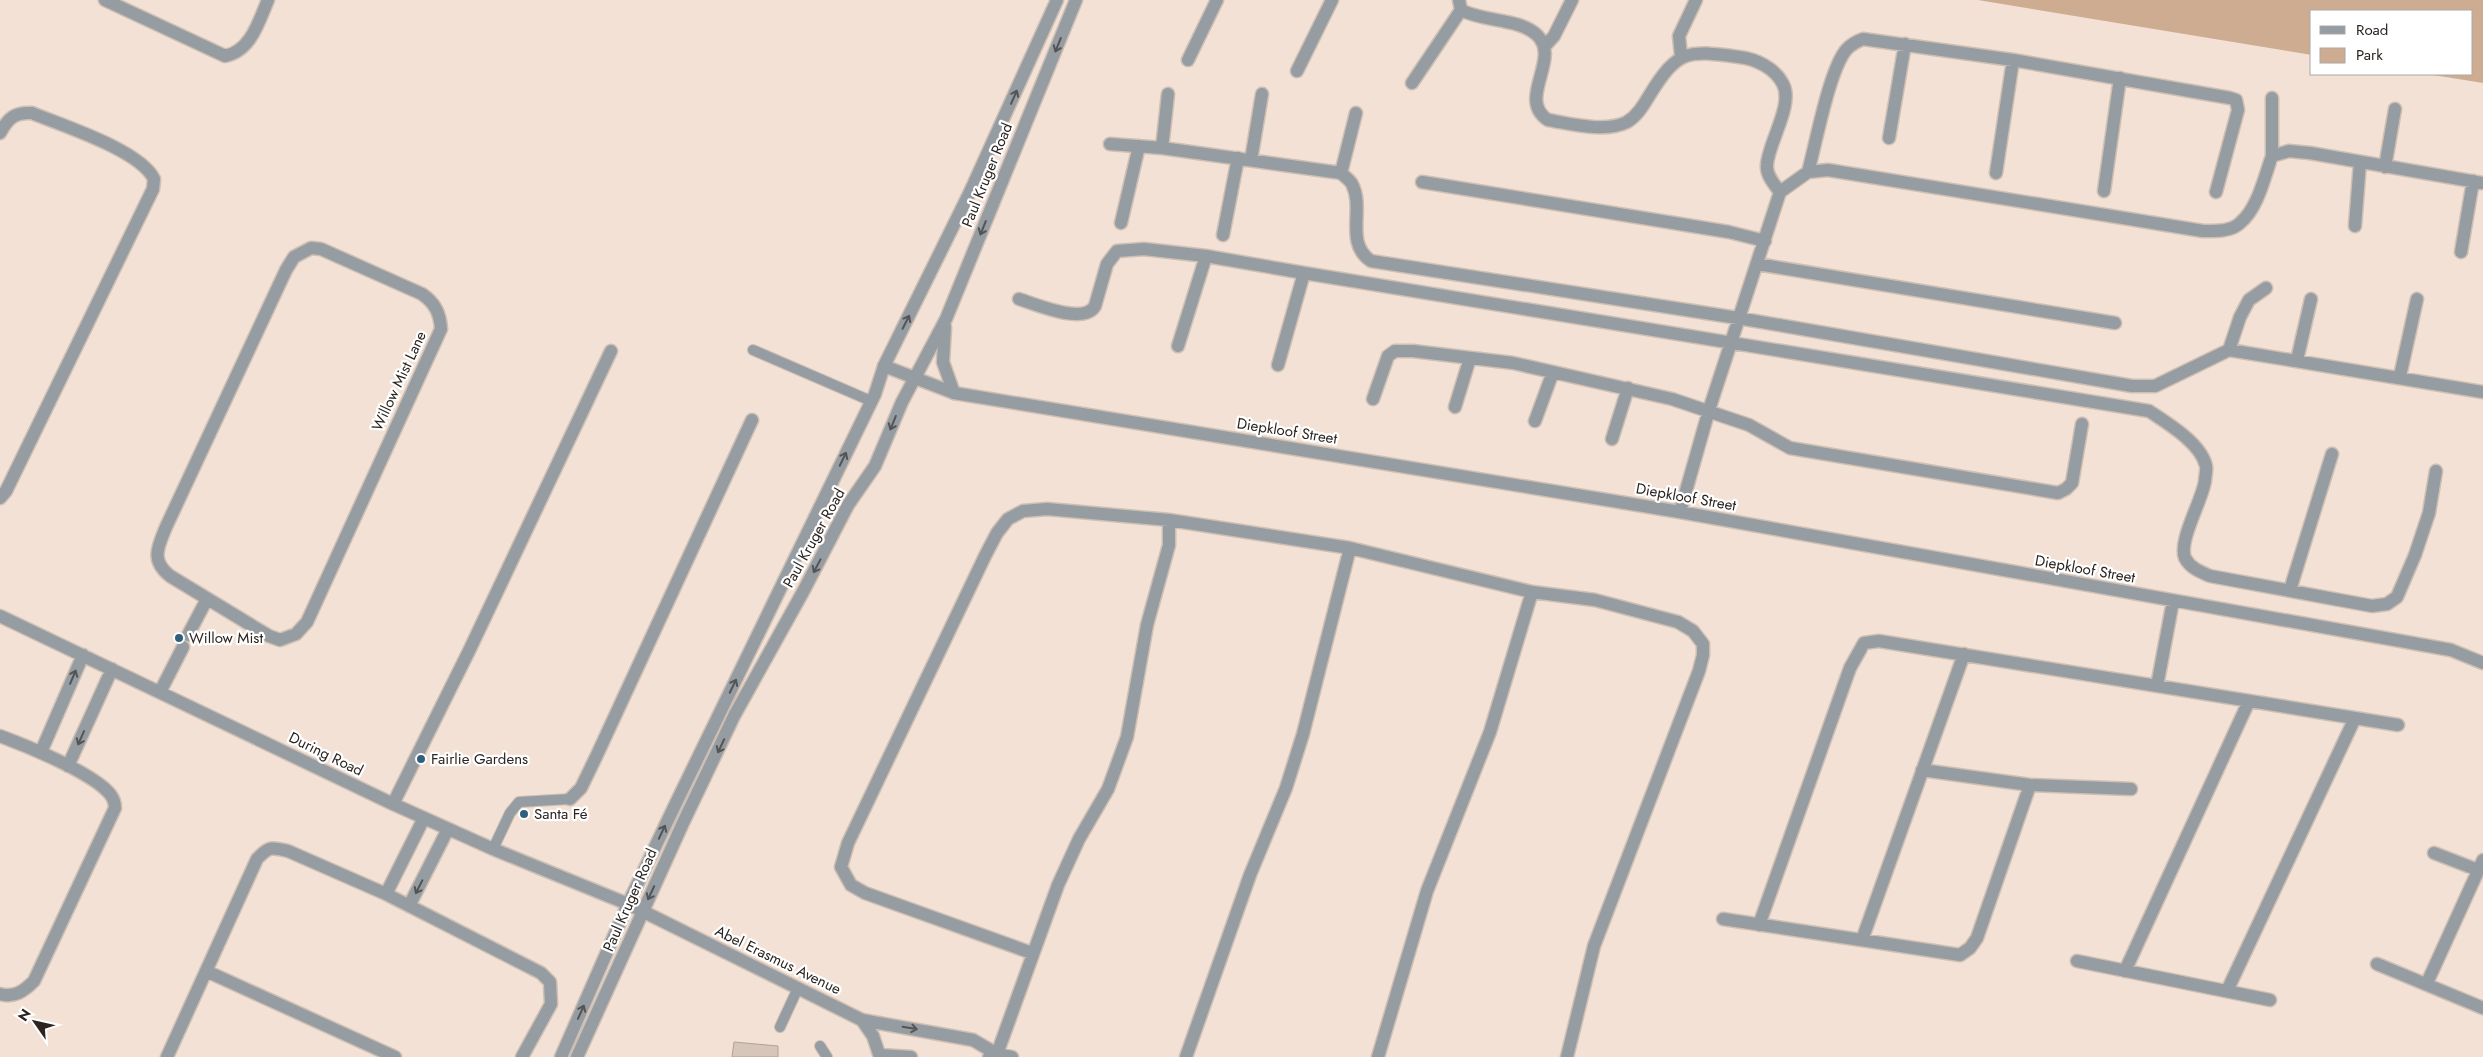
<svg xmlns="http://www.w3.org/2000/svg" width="2483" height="1057" font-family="Jost,sans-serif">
<rect width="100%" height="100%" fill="#f2e1d4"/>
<path fill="#ceac91" d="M1978 0H2483V83L2427 74H2472V11H2312V55Z"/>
<path fill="#d6c5b9" stroke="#b2a296" d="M734 1042 778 1046V1057H732Z"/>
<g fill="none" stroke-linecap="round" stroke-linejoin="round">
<g stroke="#cebfb4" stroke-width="12">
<path id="service" d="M753 350 871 401
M493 849 510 813 519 802 570 799
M780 1027 798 988
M820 1046 827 1057"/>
</g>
<g stroke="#cebfb4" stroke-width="15">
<path id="minor" d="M105 0 225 56C251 51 259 21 268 0
M1459 0 1461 10C1483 22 1519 18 1537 35 1562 59 1516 99 1548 120 1572 124 1605 133 1627 122 1637 116 1643 106 1649 96 1678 49 1687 50 1739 57 1756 59 1775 68 1783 84 1794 105 1768 143 1767 165 1766 175 1774 184 1780 192
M1545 46 1554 36 1572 0
M1681 56 1679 36 1696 0
M1188 60 1217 0
M1297 71 1332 0
M1412 83 1461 10
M2272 98V156
M0 133C8 118 15 112 32 113 63 126 140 150 154 179L153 189 6 491 0 498
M1889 138 1905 44
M1110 144 1162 148 1341 173C1344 176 1350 180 1352 184 1365 209 1344 243 1371 261L1738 318 2132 386H2155L2229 350 2240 317 2249 300 2266 288
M1162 148 1168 94
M1251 160 1262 94
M2385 167 2395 109
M1808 172C1816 143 1829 71 1846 50 1851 44 1856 42 1863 39L2013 60 2230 98 2236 100 2238 110 2216 192
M1341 173 1356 113
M1996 173 2013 60
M1422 182 1729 232 1765 241
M2104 191 2120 78
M1121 223 1139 146
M2355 226 2360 162
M1223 235 1238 158
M311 248 321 249 422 294C435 303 440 313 441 329L307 622 296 634 280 640 269 636 170 576C150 560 158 547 166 527L286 270 294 257Z
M2461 252 2473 181
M1757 264 2115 323
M1019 299C1037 305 1084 325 1095 306L1107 264 1117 251 1144 249 1206 256
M1178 346 1206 256 1304 273
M2229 350 2483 392
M2297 360 2311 299
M1278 365 1304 273 2149 411C2167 423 2201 443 2206 466 2207 470 2205 477 2205 481 2202 501 2178 541 2185 558 2190 568 2201 572 2210 576L2372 606 2387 604 2397 597 2415 555 2429 513 2436 471
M884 366 954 393 1680 512 2451 650 2483 663
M2400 376 2417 299
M1373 399 1388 356 1395 351H1413L1513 363 1672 399 1749 425 1790 448 2058 493 2066 489 2072 483 2082 424
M1455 407 1470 358
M1535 421 1553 372
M1612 439 1628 388
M1680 512 1709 410 1780 192 1808 172 1828 170 2203 231C2214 231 2231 232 2240 223 2258 208 2264 178 2272 156L2289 151 2310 153 2483 183
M2290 590 2332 454
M0 616 393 804 493 849 628 904 862 1020 873 1036 880 1057
M188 635 207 599
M2157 686 2173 601
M160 692 183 647
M0 736C27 746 93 773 110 794 114 799 115 803 115 808L34 981C24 991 15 998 0 994
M41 752 83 655
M68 766 112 669
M1922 770 2030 785 2131 789
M570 799 581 788 596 757 752 420
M393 804 469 651 611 351
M2434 853 2478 870
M386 894 424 818
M409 906 448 829
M1723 919 1960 955 1970 948 1977 938 2030 785
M1759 925 1850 668 1864 643 1879 641 2398 725
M1862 940 1964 654
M1032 953 865 893 851 885 841 867 848 843 985 556 997 533 1008 519 1023 511 1047 509 1169 520 1350 548 1532 592 1595 600 1678 622 1693 631 1703 644V655L1699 671 1594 946 1567 1057
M2077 961 2270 1000
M2377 964 2483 1008
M206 971 395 1057
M2125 971 2249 701
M2427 983 2483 860
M2227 991 2355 718
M862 1020 973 1040 997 1054 1012 1057
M880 1055 911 1057
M167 1057 257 859C269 846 272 847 288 851L386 894 541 973 550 982 551 1004 522 1057
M989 1057 997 1054 1058 885 1079 839 1108 789 1127 737 1147 625 1169 545V520
M1186 1057 1250 875 1286 788 1303 734 1350 548
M1378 1057 1427 891 1490 732 1532 592"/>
</g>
<g stroke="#cebfb4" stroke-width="15">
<path id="tertiary" d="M945 327 943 362 954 393
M561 1057 628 904 676 803 875 394 884 366 970 192 1057 0
M577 1057 683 823 734 716 804 590 848 505 875 466 902 402 946 319 1076 0"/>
</g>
<use href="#service" stroke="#959ca2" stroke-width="10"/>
<use href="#minor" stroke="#959ca2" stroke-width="12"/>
<use href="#tertiary" stroke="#959ca2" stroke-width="12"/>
</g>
<defs><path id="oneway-shaft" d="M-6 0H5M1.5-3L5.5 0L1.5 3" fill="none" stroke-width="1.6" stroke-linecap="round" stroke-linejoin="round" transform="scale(1.25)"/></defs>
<g stroke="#555454">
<use href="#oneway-shaft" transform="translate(1058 45) rotate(112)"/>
<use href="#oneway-shaft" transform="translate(1014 97) rotate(-66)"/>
<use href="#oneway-shaft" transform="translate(983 228) rotate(112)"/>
<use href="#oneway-shaft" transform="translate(906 322) rotate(-63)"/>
<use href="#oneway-shaft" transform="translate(893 423) rotate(112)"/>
<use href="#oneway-shaft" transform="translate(843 459) rotate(-64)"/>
<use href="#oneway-shaft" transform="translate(817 566) rotate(118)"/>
<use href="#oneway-shaft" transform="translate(73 677) rotate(-67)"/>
<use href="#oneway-shaft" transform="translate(733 686) rotate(-64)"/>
<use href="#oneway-shaft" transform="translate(81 738) rotate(114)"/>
<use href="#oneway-shaft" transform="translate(721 746) rotate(115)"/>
<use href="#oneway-shaft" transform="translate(662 832) rotate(-65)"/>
<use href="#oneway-shaft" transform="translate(419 887) rotate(117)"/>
<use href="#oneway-shaft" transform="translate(651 893) rotate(115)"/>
<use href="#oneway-shaft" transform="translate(581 1012) rotate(-66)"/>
<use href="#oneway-shaft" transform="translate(910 1028) rotate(10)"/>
</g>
<g fill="#305f7e" stroke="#fff" stroke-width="2">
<circle cx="179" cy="638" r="5"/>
<circle cx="421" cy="759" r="5"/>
<circle cx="524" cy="814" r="5"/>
</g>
<g text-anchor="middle" stroke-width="4.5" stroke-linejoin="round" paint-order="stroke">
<g font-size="15" fill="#2b2420" stroke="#fff">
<text transform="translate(987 175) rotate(-68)" y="5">Paul Kruger Road</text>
<text transform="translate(399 381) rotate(-65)" y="5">Willow Mist Lane</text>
<text transform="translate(1287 431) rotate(9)" y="5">Diepkloof Street</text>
<text transform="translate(1686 497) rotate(10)" y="5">Diepkloof Street</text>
<text transform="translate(814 538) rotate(-61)" y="5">Paul Kruger Road</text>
<text transform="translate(2085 569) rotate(10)" y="5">Diepkloof Street</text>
<text transform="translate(326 754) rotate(26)" y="5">During Road</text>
<text transform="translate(630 900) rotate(-66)" y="5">Paul Kruger Road</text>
<text transform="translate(778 960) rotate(26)" y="5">Abel Erasmus Avenue</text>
</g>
<g font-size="15" fill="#2b2420" stroke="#fff" text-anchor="start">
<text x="189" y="643">Willow Mist</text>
<text x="431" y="764">Fairlie Gardens</text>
<text x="534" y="819">Santa Fé</text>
</g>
</g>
<rect x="2310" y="10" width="162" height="65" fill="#ffffff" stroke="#aaa7a6"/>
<rect x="2320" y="26" width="25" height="8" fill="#959ca2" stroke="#aaa7a6"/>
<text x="2356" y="35" font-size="15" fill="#2b2420">Road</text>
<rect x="2320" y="48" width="25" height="15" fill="#ceac91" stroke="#aaa7a6"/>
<text x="2356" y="60" font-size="15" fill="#2b2420">Park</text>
<g transform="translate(35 1022) rotate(304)" stroke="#ffffff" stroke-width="4" paint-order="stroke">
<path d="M0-4L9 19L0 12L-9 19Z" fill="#2b2420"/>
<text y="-8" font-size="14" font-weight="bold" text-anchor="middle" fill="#2b2420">N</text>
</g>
</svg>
